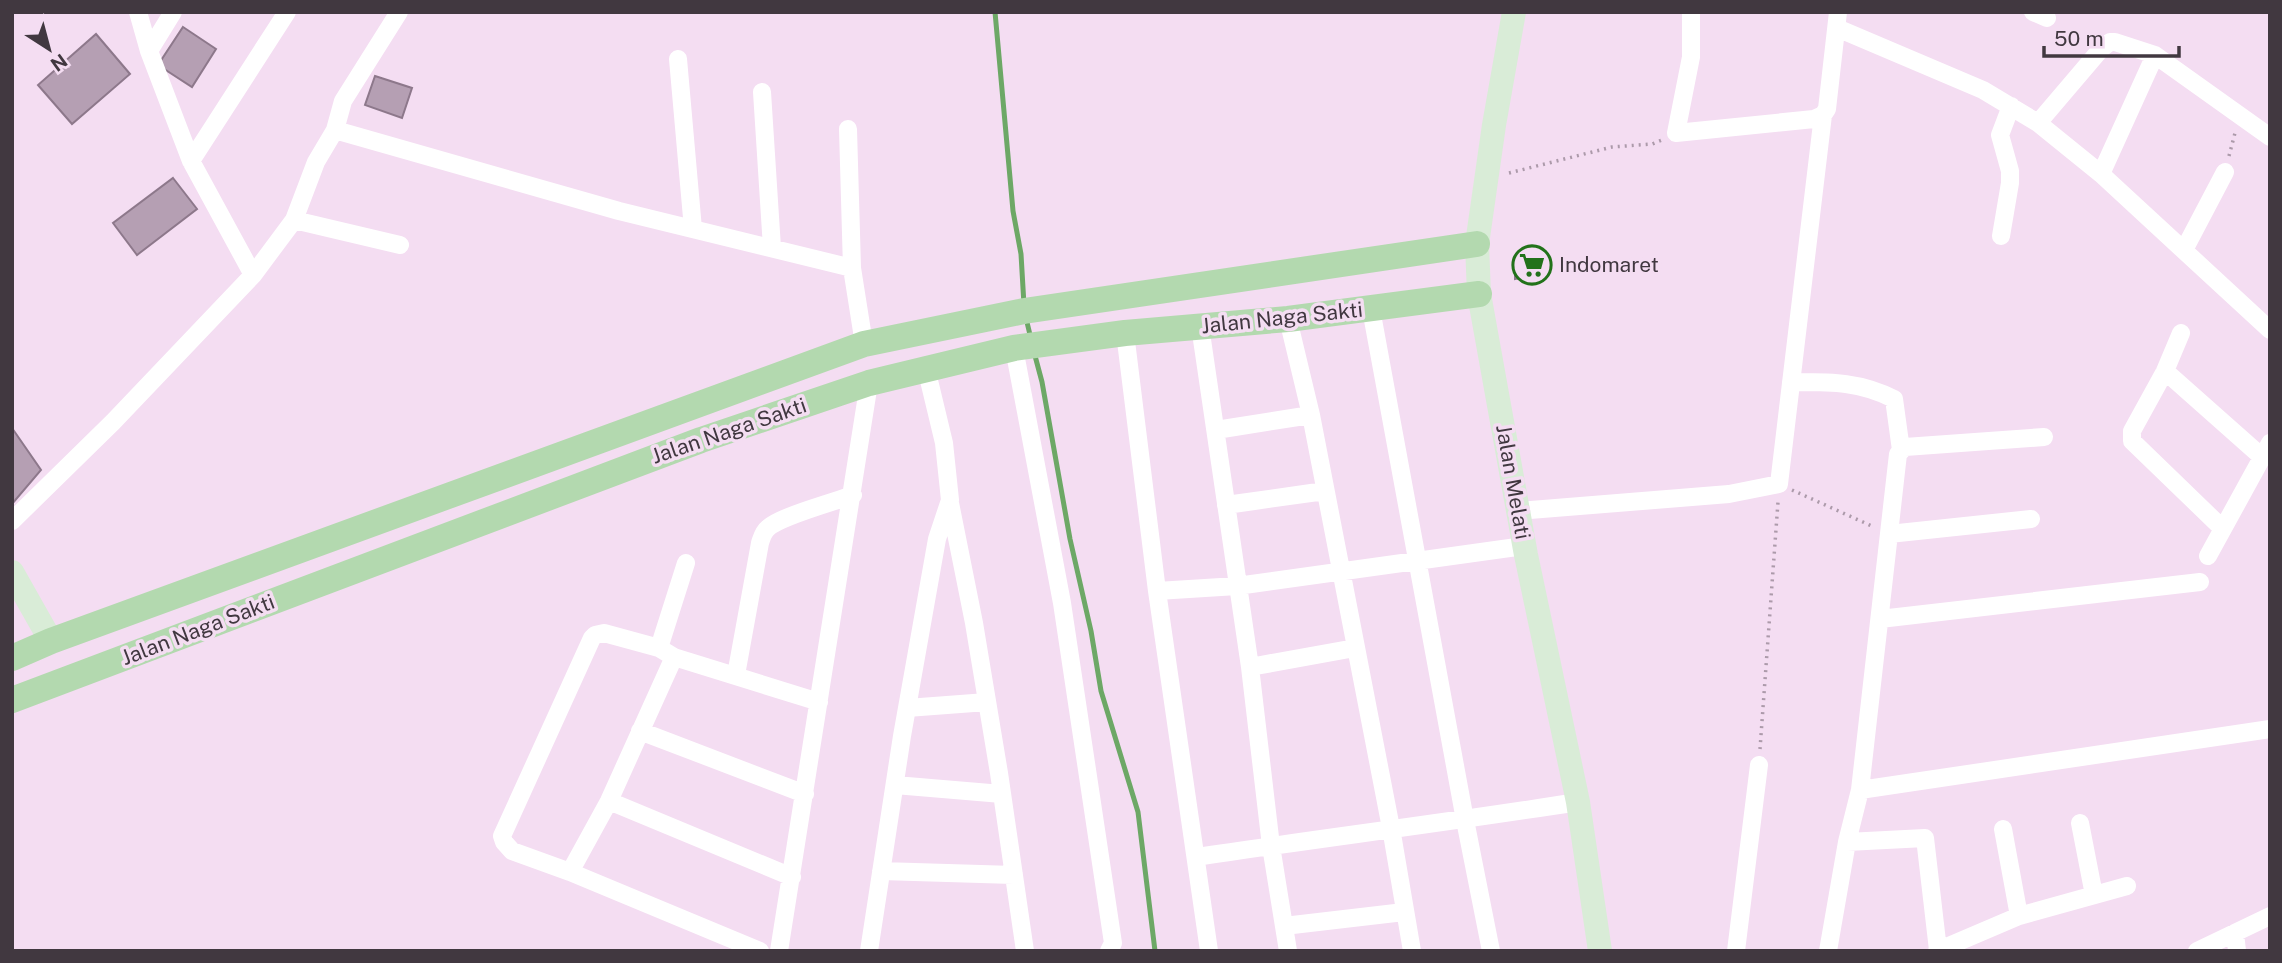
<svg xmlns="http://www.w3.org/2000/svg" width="2282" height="963" font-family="'Public Sans',sans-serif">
<rect width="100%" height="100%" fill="#f4ddf2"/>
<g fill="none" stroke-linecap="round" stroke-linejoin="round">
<path stroke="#6da866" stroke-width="5" d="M995 12 1013 211 1021 254 1024 305
M1026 318 1031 339
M1034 352 1042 382 1070 539 1091 631 1101 691 1138 812 1155 951"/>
</g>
<path fill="#b59fb3" stroke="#8d788b" stroke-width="2" d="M183 27 216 49 192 87 158 65Z
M96 34 130 74 72 124 38 85Z
M375 76 412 88 402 118 365 105Z
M173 178 197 209 137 255 113 223Z
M1546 252 1550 272 1515 279V259Z
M12 428 41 470 12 504Z"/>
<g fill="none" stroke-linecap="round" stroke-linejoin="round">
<path stroke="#ac9aaa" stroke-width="3.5" stroke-dasharray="2 5" stroke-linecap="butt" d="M2229 156 2235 133
M1509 173 1612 147 1652 144 1662 140
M1792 490 1874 527
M1760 749 1778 502"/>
<path stroke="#fff" stroke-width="18" d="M138 12 149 51 191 161 253 275
M1691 12V57L1676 133 1814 119 1823 115 1827 109 1838 12
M2033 12 2047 18
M1837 28 1983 90 2038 123 2101 174 2270 330
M149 51 173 12
M678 59 693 229
M762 92 772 248
M2038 123 2101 49 2110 42H2115L2155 55 2270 137
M848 129 852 268 864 344
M335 130 619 211 852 268
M191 161 287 12
M2101 174 2155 55
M294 220 400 245
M2001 236 2010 183V171L2000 135 2011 106
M2184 250 2225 172
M1371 309 1465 820 1491 951
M1288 319 1311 415 1391 828 1412 951
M1200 326 1250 667 1271 846 1288 951
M1125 333 1157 591 1237 586 1524 546
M2181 333 2165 371 2132 431V441L2223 529
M1014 348 1062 603 1113 943 1109 951
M2165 371 2262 457
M1791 382C1829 382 1859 381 1894 399L1901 450
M1216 430 1311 415
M950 503 974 623 999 773 1025 951
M1226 505 1325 491
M1519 511 1729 494 1779 484 1823 115
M12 521 113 422 253 275 294 220 316 162 335 130 343 101 399 12
M1889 534 2031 519
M2208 556 2270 443
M1157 591 1209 951
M1880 619 2200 582
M659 648 686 563
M1250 667 1355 648
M736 675 760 543C762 537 763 532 768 528 781 516 834 502 853 495
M907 708 987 702
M640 731 805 794
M895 785 1002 794
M1860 790 2270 729
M609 801 792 877
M2080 823 2094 895
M2003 829 2019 916
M1847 842 1925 838 1938 950
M1196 857C1323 838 1451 822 1578 802
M881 871 1014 875
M570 872 609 801 674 657
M1284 926 1404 912
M2235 933 2237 951
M760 951 570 872 512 851 504 842 502 836 592 638 595 635 604 633 659 648 674 657 819 702
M779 951 869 383
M869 951 902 736 937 539 950 500 944 443 926 368
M1736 951 1759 765
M1828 951 1847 842 1860 790 1898 454 1905 447 2044 437
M1937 951 2019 916 2127 886
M2197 951 2270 916"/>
<path stroke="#d9ecd7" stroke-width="24" d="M1514 12 1494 125 1477 244 1479 294 1526 555 1578 802 1600 951
M12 572 51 641"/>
<path stroke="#b3d9af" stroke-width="26" d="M12 658 51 641 864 344 1024 311 1477 244
M12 700 701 440 869 383 1014 348 1125 333 1288 319 1479 294"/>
</g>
<defs>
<g id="supermarket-ring" transform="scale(2.0125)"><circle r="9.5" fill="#f4ddf2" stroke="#22721a" stroke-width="1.5"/><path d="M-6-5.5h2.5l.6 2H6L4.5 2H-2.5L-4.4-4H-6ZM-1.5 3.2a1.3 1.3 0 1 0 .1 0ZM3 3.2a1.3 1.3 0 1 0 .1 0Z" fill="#22721a"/></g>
</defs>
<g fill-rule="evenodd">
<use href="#supermarket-ring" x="1532" y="265"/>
</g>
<g text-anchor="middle" stroke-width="7" stroke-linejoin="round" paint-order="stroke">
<g font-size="21" fill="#413840" stroke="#f4ddf2" text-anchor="start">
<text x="1559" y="272">Indomaret</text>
</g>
<g font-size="21" fill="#413840" stroke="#f4ddf2">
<text transform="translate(1282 318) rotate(-6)" y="7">Jalan Naga Sakti</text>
<text transform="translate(729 431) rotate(-19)" y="7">Jalan Naga Sakti</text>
<text transform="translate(1513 482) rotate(80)" y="7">Jalan Melati</text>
<text transform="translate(198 630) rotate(-21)" y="7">Jalan Naga Sakti</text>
</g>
</g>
<rect width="2282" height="963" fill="none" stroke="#413840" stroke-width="28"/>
<g transform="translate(49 49) rotate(144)" stroke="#f4ddf2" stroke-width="5" paint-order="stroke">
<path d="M0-5L12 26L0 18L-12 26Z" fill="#413840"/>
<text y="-10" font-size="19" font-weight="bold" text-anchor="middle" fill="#413840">N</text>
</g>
<path d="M2044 46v10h135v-10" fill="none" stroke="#413840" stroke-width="3.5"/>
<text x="2054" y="46" font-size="21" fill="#413840" stroke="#f4ddf2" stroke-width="5" paint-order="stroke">50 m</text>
</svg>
